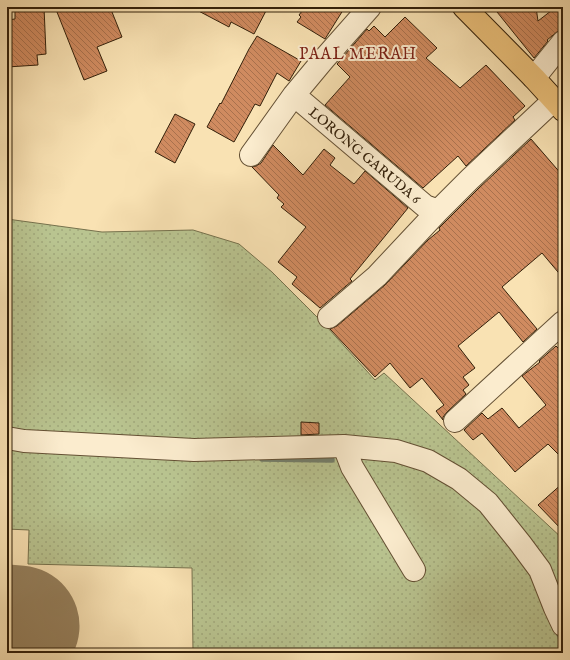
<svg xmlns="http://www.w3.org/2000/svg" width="570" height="660" font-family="'IM FELL English',serif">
<defs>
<pattern id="green-dots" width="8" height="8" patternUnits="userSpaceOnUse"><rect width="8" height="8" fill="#b9c490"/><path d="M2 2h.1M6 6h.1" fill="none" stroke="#a0a87b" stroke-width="1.8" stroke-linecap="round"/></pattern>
<pattern id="building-back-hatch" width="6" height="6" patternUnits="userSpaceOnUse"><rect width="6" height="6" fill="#d08b60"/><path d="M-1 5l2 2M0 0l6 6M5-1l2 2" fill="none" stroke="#a9714d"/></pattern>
</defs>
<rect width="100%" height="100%" fill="#f9e2b3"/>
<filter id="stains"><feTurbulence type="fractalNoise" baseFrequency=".005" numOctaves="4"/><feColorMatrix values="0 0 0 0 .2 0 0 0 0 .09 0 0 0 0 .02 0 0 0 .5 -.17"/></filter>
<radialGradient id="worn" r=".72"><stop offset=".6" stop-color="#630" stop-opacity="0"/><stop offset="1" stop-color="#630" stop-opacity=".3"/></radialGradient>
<path fill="url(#green-dots)" stroke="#76724d" d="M7 219 102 232 193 230 239 244 272 272 327 327 375 380 384 373 563 539V653H193L192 568 28 564 29 530 7 529Z"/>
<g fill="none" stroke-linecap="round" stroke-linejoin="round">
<path stroke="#737f6c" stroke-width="5.5" d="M262 459 332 460
M555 629 563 640"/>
<path stroke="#96815e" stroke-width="121" d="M7 625 19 626"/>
</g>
<path fill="url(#building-back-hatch)" stroke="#33200a" d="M15 7H44L46 54 37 55 38 65 7 67V20L15 19Z
M55 7H110L122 37 97 47 107 71 84 80Z
M191 7H268L254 34 231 22 229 27Z
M305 7H345L325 39 297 22 301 17 299 15Z
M493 7H536L538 21 556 7H563V27L547 40 548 41 534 58Z
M405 17 437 48 426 58 460 88 486 65 525 106 513 117 515 120 466 166 458 156 423 188 325 105 350 77 337 64 367 29 369 31 374 26 385 37Z
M257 36 301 61 289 81 277 73 260 106 255 104 234 142 207 127 220 103 221 104 249 49Z
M175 114 195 124 175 163 155 152Z
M531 139 563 176V278L542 253 502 287 537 329 523 342 499 312 458 346 475 368 463 377 469 385 463 390 466 394 447 412 443 417V420L436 411 444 405 422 378 410 388 390 363 375 377 330 329 337 326 385 285 428 240 440 230 439 228 479 188Z
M273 145 303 175 324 149 335 158 330 165 354 184 365 171 408 208 350 279 352 281 320 308 292 284 297 277 278 262 306 227 281 207 284 204 277 198 279 195 252 167 256 166 261 163Z
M556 346 563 353V459L548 444 515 472 482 433 473 440 464 430 482 413 488 419 502 408 519 428 546 405 522 376 540 362 539 361Z
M301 422 319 423V434L301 435Z
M563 483V531L538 505Z"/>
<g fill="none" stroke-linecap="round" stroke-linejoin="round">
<g stroke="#645034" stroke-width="24">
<path id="minor" d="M534 78 563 42
M294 95 425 206 436 210 437 212 470 179 554 100
M251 155 294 95 324 59 370 7
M329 317 377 276 437 212
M455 421 563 322
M7 438 24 441 194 450 344 446 396 451 428 461 459 479 488 503 520 543 540 570 555 608 563 625
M344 446 352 467 414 570"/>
</g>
<g stroke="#33200a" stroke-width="24">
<path id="major" d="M464 7 534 78 563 110"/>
</g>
<use href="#minor" stroke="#fbecce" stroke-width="22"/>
<use href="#major" stroke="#ecc17a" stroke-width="22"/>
</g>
<g text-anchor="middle" stroke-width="4" stroke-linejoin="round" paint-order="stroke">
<g font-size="14" fill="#33200a" stroke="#fbecce">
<text transform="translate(365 155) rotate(40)" y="5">LORONG GARUDA 6</text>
</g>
<g font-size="16" letter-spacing="1" fill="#7a1f14" stroke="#fbecce">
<text x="358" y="59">PAAL MERAH</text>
</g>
</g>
<rect width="570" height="660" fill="none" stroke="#f9e2b3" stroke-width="24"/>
<rect x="8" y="8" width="554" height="644" fill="none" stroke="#33200a" stroke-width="2"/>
<rect x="12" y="12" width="546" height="636" fill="none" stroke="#33200a"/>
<rect width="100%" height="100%" filter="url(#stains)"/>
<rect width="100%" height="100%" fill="url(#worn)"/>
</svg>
